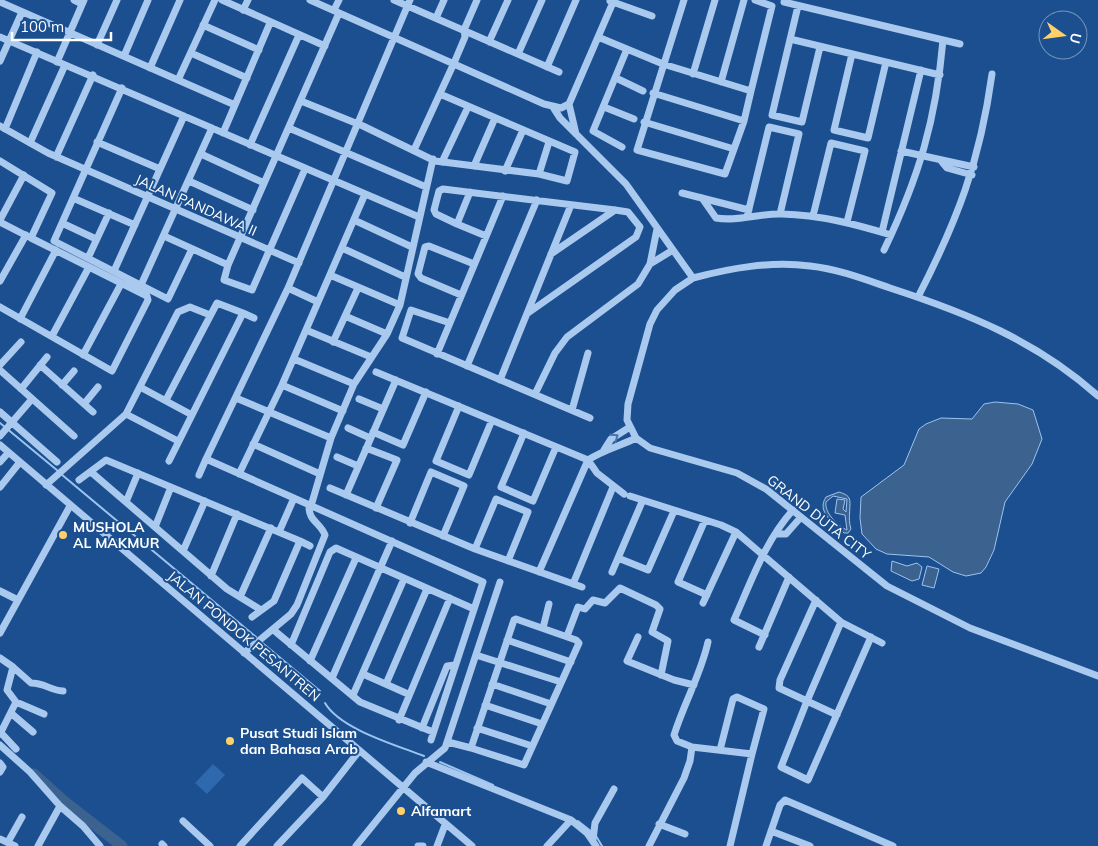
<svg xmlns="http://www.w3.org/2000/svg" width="1098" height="846" font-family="Mulish,sans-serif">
<rect width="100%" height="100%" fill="#1b4f8f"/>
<path fill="#2e69ad" d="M213 764 225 775 207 794 195 783Z"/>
<path fill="#3c6290" stroke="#9cc4f0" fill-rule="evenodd" d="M995 402 1018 404 1033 410 1042 439 1032 464 1005 502 994 550 986 567 981 573 966 576 953 572 929 557 887 554 876 549 862 534 860 518 861 497 904 465 919 429 926 424 941 418 972 419 984 404Z
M839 492C841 493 847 494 849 498 852 503 847 518 851 529L848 533H844C834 523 816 512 826 497ZM833 496 847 499 846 512 843 509 845 500 837 499 835 513 845 515 847 530C839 527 824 513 826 502Z
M892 561 907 566 917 563 922 567 919 579 912 581 891 571Z
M927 566 939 569 934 588 922 585Z"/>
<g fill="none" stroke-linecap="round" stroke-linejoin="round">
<path stroke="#9cc4f0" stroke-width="2" d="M0 423 58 471
M61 474 256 637
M260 641 320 691
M325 703C340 729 396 745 424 756
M440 762 493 785
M578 821 592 832
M596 836 602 846"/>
<path stroke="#3c6290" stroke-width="11" d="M34 774 64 801 122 846"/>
<path stroke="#a9c9ee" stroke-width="7" d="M74 0 82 4
M222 0 325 46
M310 0 544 104 561 108 569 104
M394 0 559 72
M410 0 288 288 206 459 483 582 431 740
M684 0 637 150 725 174 744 121 751 91
M610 1 652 16
M0 2 235 105
M784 2 960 44
M798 6 772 115 802 122 820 47
M243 10 248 0
M334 10 339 0
M436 18 444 0
M203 25 259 50
M0 37 419 217
M598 37 663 64 751 91 772 6 755 0
M790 39 940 75
M489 42 508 0
M97 45 117 0
M191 53 247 78
M518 54 542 0
M852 54 834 130 868 138 886 62
M124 56 148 0
M0 61 22 12
M57 62 84 0
M547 67 576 0
M150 68 180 0
M693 74 715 0
M616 78 643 91
M178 80 215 0
M721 82 744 0
M122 88 54 241 168 299 192 249
M653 93 744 121
M440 94 575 152 567 181 539 174
M301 101 363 126 435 161 539 174 549 142
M569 104 614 0
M569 104 576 134
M553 107 560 118 626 184 693 278 675 290 657 310 650 324 628 404 627 420 636 438 650 448 737 473 766 489 887 586 970 628 1098 676
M604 107 634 119
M644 122 734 149
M0 126 48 153 299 263
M289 128 426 187
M5 129 37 52
M223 133 270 23
M97 142 160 169
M30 143 65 65
M250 145 299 35
M622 147 593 131 627 49
M414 150 454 63 465 37 464 30 477 0
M901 151 974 167
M201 154 264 183
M56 157 93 75
M0 161 52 193 31 238 147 296 148 300 112 371 0 307
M442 162 468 107
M942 162 947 168 972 175
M474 166 495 118
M305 169 252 290 224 280 228 265 339 13
M505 171 523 130
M189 181 253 210
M470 192 457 224 486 236
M682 193 749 210
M73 198 135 225
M702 198 716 218C737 222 760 213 782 214 820 215 855 224 891 235
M813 216 831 143 865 151 847 222
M747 217 769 127 799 134 780 214
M0 220 24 175
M354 220 412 247
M0 222 29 237
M62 223 96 239
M457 224 436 214 434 210 439 191 443 189 615 210 628 212 640 227 636 237 528 313
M882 232 921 70
M164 236 228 265
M342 248 405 277
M884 250C919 177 936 120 943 40
M551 254 615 210
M88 258 109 213
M650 264 673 250
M114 271 184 116
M330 275 400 305
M693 278C731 268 770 261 810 266 838 269 864 279 890 288 967 313 1037 341 1098 396
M0 281 26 235
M141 285 212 128
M288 288 318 302
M461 295 421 278 418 274 425 247 429 246 474 264
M918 297C958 219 980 161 992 74
M243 313 254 318
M345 316 387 334
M20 319 56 250
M450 323 411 310 402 338 590 418
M306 330 371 357
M52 336 89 267
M333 342 358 288
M437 354 503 196
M83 355 121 284
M294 359 354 384
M0 365 21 342
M40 365 93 412
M467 366 537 200
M0 370 74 436
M376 372 588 460 597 473 624 494
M500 380 571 205
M62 385 74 371
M282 385 343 411
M140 387 192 415
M21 389 47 357
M535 394 555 353 567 337 638 284 650 264 657 229
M236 398 331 438
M359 399 383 409
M166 400 217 303 243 313 169 461
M84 404 98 387
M459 406 436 461 469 475 492 420
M572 410 588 353
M0 412 57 462
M126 414 178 312 190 307 210 315
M348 428 370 438
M373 432 403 445 426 392
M524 433 501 487 533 501 556 447
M0 436 32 399
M253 444 320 474
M0 445 472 846
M366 448 397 460 376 508
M604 450 611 439 630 427
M337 457 358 466
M0 462 8 453
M91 472 227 589 261 610
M239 474 282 385 365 194
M199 475 206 459
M79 480 106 460 300 541 274 601 252 617
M46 485 126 414 178 441
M0 487 20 462
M330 488 475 549 582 587
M346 495 396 380
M630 496 721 525 736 532 841 622 882 643
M126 502 138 473
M311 506 331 438 354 384 387 334 400 305 433 159
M705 520 678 582 707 595
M410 523 431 472 464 486 443 536
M155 527 171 487
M279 532 294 498
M776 534H786L801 517
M300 541 310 546
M475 549 496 499 528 512 508 561
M183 551 205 501
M618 558 648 570 674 511
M539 572 588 460C603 450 620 446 636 438
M612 572 642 502
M211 576 237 514
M573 584 613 487
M0 591 18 600
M240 597 271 528
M816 600 780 680 779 688 837 715
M703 603 736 532
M516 619 576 640 579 643 524 765 471 748 514 620Z
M841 622 807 701 781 767 808 780 871 637
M543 628 549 604
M276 632 360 702 433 732
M0 633 70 506
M765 635 734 620C751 582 765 541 793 510
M567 636 578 607 585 609 593 600 605 603 620 588 656 605 660 609 652 632 668 641 661 675
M638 637 627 661 674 680 694 685
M507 640 571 662
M291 645 330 552 336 548 474 609
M759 647 789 577
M244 653 291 614 297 605 325 535C320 522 308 521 309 505
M476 655 561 682
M0 658 13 667 7 690 16 702 0 734
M310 661 356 558
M13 667 31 683C45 683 49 690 63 691
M363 674 408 694
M332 678 392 541
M386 684 427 589
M492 684 551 704
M353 695 404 579
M16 702 44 714
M485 705 542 724
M12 714 33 732
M399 720 450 598
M422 728 447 666 455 665
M477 728 532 746
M1 733 16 749
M448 742 471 748
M0 745 30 772 60 806 38 846
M692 747 752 754 730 846
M720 750 733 699 737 697 764 709 752 754
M426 762 571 820 587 833 596 846
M0 763 3 767 0 772
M60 806 83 826 100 846
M183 821 210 846
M659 824 685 834
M771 831 810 846
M0 839 15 846
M593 840 595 823 614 789
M8 842 22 817
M162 844 164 846
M240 846 302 778 323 797
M277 846 323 797 359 751
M356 846 415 773 445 748 500 582
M418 846H423
M437 846 445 825
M547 846 571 820
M649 846 684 778 690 761 692 747 677 741 674 735C684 703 701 674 708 642
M766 846 780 805 785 800 893 846"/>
</g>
<defs><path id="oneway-chevron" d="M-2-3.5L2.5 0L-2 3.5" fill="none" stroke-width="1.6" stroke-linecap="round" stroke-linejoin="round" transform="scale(1.25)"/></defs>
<use stroke="#4674ac" href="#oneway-chevron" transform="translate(615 437) rotate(-35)"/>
<g fill="#ffd166" stroke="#1b4f8f" stroke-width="2">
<circle cx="63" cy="535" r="5"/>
<circle cx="230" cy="741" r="5"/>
<circle cx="401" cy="811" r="5"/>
</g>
<g text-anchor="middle" stroke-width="4" stroke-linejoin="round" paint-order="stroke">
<g font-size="14" fill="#fff" stroke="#1b4f8f">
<text transform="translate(196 205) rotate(24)" y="5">JALAN PANDAWA II</text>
<text transform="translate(819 517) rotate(38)" y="5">GRAND DUTA CITY</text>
<text transform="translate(244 636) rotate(40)" y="5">JALAN PONDOK PESANTREN</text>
</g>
<g font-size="14" font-weight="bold" fill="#fff" stroke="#1b4f8f" text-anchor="start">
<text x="73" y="532">MUSHOLA<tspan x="73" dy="16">AL MAKMUR</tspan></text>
<text x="240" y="738">Pusat Studi Islam<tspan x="240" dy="16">dan Bahasa Arab</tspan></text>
<text x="411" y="816">Alfamart</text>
</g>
</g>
<g transform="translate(1063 35) rotate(104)"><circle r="24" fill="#1b4f8f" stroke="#7695bc"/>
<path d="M0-4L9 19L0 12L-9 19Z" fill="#ffd166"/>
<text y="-8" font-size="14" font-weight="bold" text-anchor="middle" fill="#ffffff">U</text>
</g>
<path d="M12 32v8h99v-8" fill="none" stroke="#ffffff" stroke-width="2.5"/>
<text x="20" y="32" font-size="15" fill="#ffffff" stroke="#1b4f8f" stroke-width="4" paint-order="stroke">100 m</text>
</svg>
